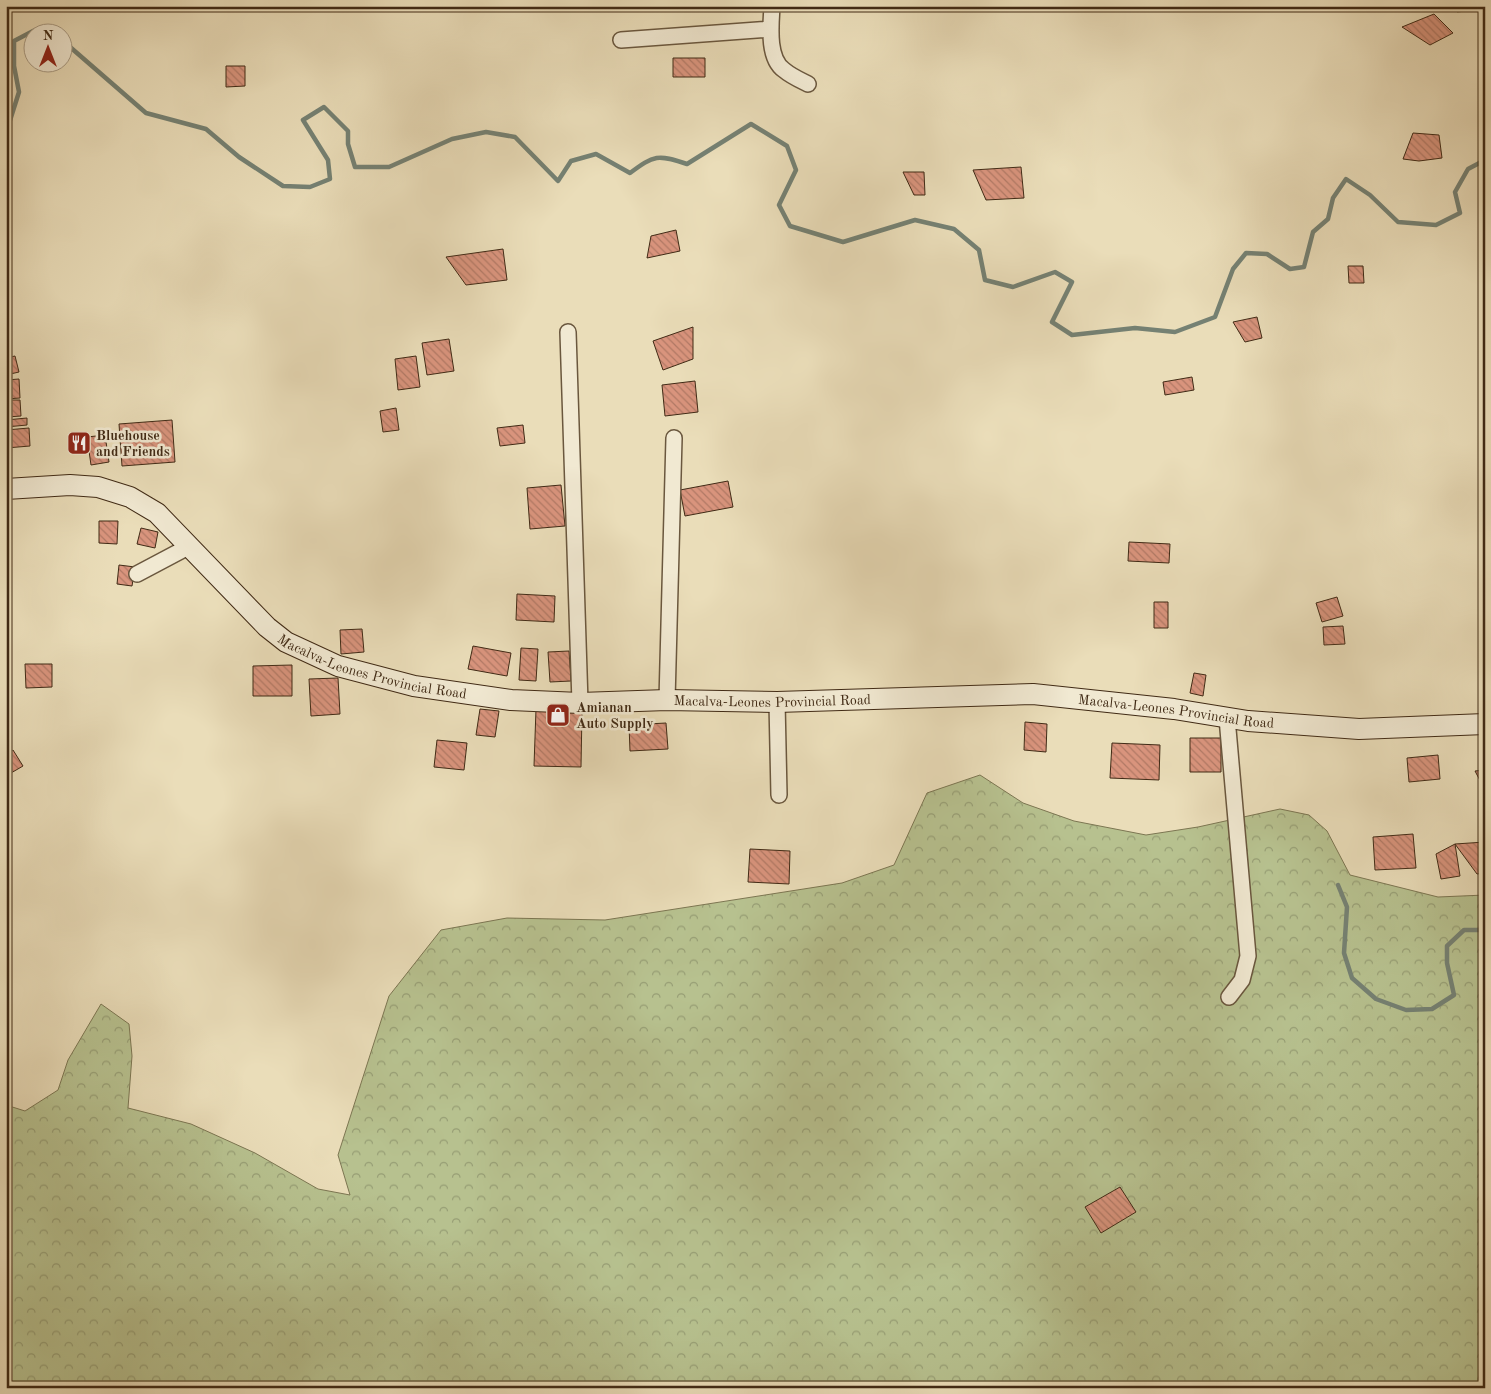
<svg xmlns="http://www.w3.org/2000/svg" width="1491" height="1394" font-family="'Old Standard TT',serif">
<defs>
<pattern id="forest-crowns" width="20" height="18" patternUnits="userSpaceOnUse" patternTransform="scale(1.25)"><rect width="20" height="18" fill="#b7c18f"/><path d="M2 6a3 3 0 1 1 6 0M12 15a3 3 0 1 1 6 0" fill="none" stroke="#969d74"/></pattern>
<pattern id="building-back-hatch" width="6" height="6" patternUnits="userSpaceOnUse" patternTransform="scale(1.25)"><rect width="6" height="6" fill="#d9947d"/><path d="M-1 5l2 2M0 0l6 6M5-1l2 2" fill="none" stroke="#b17965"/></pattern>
</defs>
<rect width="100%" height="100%" fill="#eaddb9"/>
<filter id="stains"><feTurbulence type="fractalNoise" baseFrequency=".004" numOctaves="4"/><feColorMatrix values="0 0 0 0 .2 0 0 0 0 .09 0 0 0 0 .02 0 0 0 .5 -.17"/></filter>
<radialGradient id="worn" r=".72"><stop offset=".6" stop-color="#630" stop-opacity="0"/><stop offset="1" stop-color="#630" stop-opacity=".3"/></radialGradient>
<path fill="url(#forest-crowns)" stroke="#7c7652" d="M980 775 1023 803 1074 821 1146 835 1198 827 1280 809 1309 815 1327 831 1350 875 1438 897 1485 895V1388H6V1105L25 1111 58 1090 68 1060 101 1004 129 1024 132 1056 128 1108 191 1124 255 1153 318 1189 350 1195 338 1155 389 996 441 930 507 918 605 920 842 883 894 865 927 793Z"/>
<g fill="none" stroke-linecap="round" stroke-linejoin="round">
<path stroke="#758173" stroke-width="4.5" d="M62 40 146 113 206 129 239 157 283 186 310 187 330 179 328 160 303 120 324 107 348 131V144L355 167H389L452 139 486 132 515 137 558 181 571 161 596 154 630 173C654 155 658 154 687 164L751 124 787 146 796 170 779 205 790 226 843 242 915 220 954 229 979 250 985 280 1013 287 1055 272 1072 282 1052 322 1072 335 1135 328 1175 332 1215 317 1233 269 1246 253 1267 254 1290 269 1304 267 1313 232 1328 219 1333 198 1346 179 1370 195 1398 222 1436 225 1460 213 1455 192 1468 169 1485 160
M6 133 19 92 14 66V41L35 30 42 32
M1338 885 1347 907 1344 953 1352 978 1376 999 1406 1010 1432 1009 1454 995 1447 963V946L1464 930H1485"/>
</g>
<path fill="url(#building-back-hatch)" stroke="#402a15" d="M1457 6H1485V9L1457 12Z
M1434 14 1453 33 1430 45 1402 27Z
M673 58H705V77H673Z
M226 66H245V86L226 87Z
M1413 133 1439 135 1442 158 1419 161 1403 159Z
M1021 167 1024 198 986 200 973 170Z
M903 172H924L925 195H914Z
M676 230 680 251 647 258 651 236Z
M503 249 507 280 466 285 446 257Z
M1348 266H1363L1364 283H1349Z
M1257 317 1262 338 1245 342 1233 322Z
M693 327V359L663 370 653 341Z
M449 339 454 371 427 375 422 343Z
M15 356 19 372 6 375V358Z
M416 356 420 387 398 390 395 359Z
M1192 377 1194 390 1165 395 1163 382Z
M19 379 20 398 6 399V380Z
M695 381 698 412 665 416 662 385Z
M6 400H20L21 416 7 417Z
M396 408 399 430 383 432 380 411Z
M27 418V425L6 427V420Z
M172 420 175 462 122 466 119 424Z
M523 425 525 443 500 446 497 428Z
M29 428 30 446 6 448V430Z
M105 435 109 462 91 465 87 437Z
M728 481 733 507 685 516 680 490Z
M561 485 565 526 530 529 527 488Z
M99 521H118L117 544 99 543Z
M141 528 158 532 155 548 137 544Z
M1129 542 1170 544 1169 563 1128 561Z
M119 565 135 567 132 586 117 584Z
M517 594 555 596 554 622 516 620Z
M1337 597 1343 616 1322 622 1316 603Z
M1154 602H1168V628H1154Z
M1343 626 1345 644 1324 645 1323 627Z
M362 629 364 652 341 654 340 630Z
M473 646 511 653 507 676 468 669Z
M521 648 538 649 536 681 519 680Z
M569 651 571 681 550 682 548 652Z
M25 664H52V687L26 688Z
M292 665V696H253V666Z
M1194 673 1206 675 1203 696 1190 693Z
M338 678 340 714 311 716 309 679Z
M480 709 499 711 495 737 476 735Z
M536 709 582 711 581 767 534 766Z
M1025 722 1047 724 1046 752 1024 750Z
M666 723 668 749 630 751 629 725Z
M1190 738H1221V772H1190Z
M437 740 467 743 464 770 434 767Z
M1112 743 1160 745 1159 780 1110 778Z
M13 750 23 766 11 773 6 765V755Z
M1438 755 1440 779 1409 782 1407 758Z
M1485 770V788H1484L1475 771Z
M1413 834 1416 868 1375 870 1373 837Z
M1485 842V873L1477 874 1455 844Z
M1455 844 1460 876 1441 879 1436 854Z
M750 849 790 851 789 884 748 882Z
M1120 1187 1136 1212 1101 1233 1085 1207Z"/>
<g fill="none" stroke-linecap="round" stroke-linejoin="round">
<g stroke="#6a573e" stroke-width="18">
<path id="street" d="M772 6C771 24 767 58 784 70 791 76 800 80 808 84
M621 40 770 29
M568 332 580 703
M137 574 188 547
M667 700 674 438
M777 702 779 795
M1227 718 1248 956 1242 980 1229 997"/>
</g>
<g stroke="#402a15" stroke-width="22">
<g id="secondary">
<path id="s1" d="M6 489 70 485 98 487 130 497 157 513 267 627 286 642 338 666 414 686 511 700 580 703 667 700 777 702 1033 694 1174 709 1248 721 1359 729 1485 724"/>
</g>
</g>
<use href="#street" stroke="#f1e9d2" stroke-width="15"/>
<use href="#secondary" stroke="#f1e9d2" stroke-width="20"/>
</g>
<defs>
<g id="restaurant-square" transform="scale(1.25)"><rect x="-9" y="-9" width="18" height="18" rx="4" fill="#8f2418" stroke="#f1e9d2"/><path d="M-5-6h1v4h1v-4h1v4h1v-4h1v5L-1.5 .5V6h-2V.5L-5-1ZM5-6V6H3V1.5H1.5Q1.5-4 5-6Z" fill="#fff"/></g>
<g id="shop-square" transform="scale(1.25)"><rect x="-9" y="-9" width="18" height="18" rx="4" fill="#8f2418" stroke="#f1e9d2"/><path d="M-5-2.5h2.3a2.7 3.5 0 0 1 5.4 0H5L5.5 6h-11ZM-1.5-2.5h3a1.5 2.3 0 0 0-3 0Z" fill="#fff"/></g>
</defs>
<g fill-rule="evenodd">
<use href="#restaurant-square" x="79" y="443"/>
<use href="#shop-square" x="558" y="715"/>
</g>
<g text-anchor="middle" stroke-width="5" stroke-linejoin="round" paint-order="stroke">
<g font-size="14" font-weight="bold" fill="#402a15" stroke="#f1e9d2" text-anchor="start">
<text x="96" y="440">Bluehouse<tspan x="96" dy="16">and Friends</tspan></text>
<text x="576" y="712">Amianan<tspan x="576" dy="16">Auto Supply</tspan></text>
</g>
<g font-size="14" fill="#402a15" stroke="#f1e9d2">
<text dy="5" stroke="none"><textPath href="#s1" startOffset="430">Macalva-Leones Provincial Road</textPath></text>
<text dy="5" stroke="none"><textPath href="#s1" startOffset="835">Macalva-Leones Provincial Road</textPath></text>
<text dy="5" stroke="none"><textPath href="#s1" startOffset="1240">Macalva-Leones Provincial Road</textPath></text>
</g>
</g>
<rect width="1491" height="1394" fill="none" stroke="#eaddb9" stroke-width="25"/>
<rect x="8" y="8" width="1476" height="1379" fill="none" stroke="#402a15" stroke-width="2.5"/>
<rect x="12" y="12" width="1466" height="1369" fill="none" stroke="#402a15"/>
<g transform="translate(48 48)"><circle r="24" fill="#f1e9d2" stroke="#aa9d86"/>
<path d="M0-4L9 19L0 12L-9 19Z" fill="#8f2418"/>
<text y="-8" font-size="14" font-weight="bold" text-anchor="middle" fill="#402a15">N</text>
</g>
<rect width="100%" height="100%" filter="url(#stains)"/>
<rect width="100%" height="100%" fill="url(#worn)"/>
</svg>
